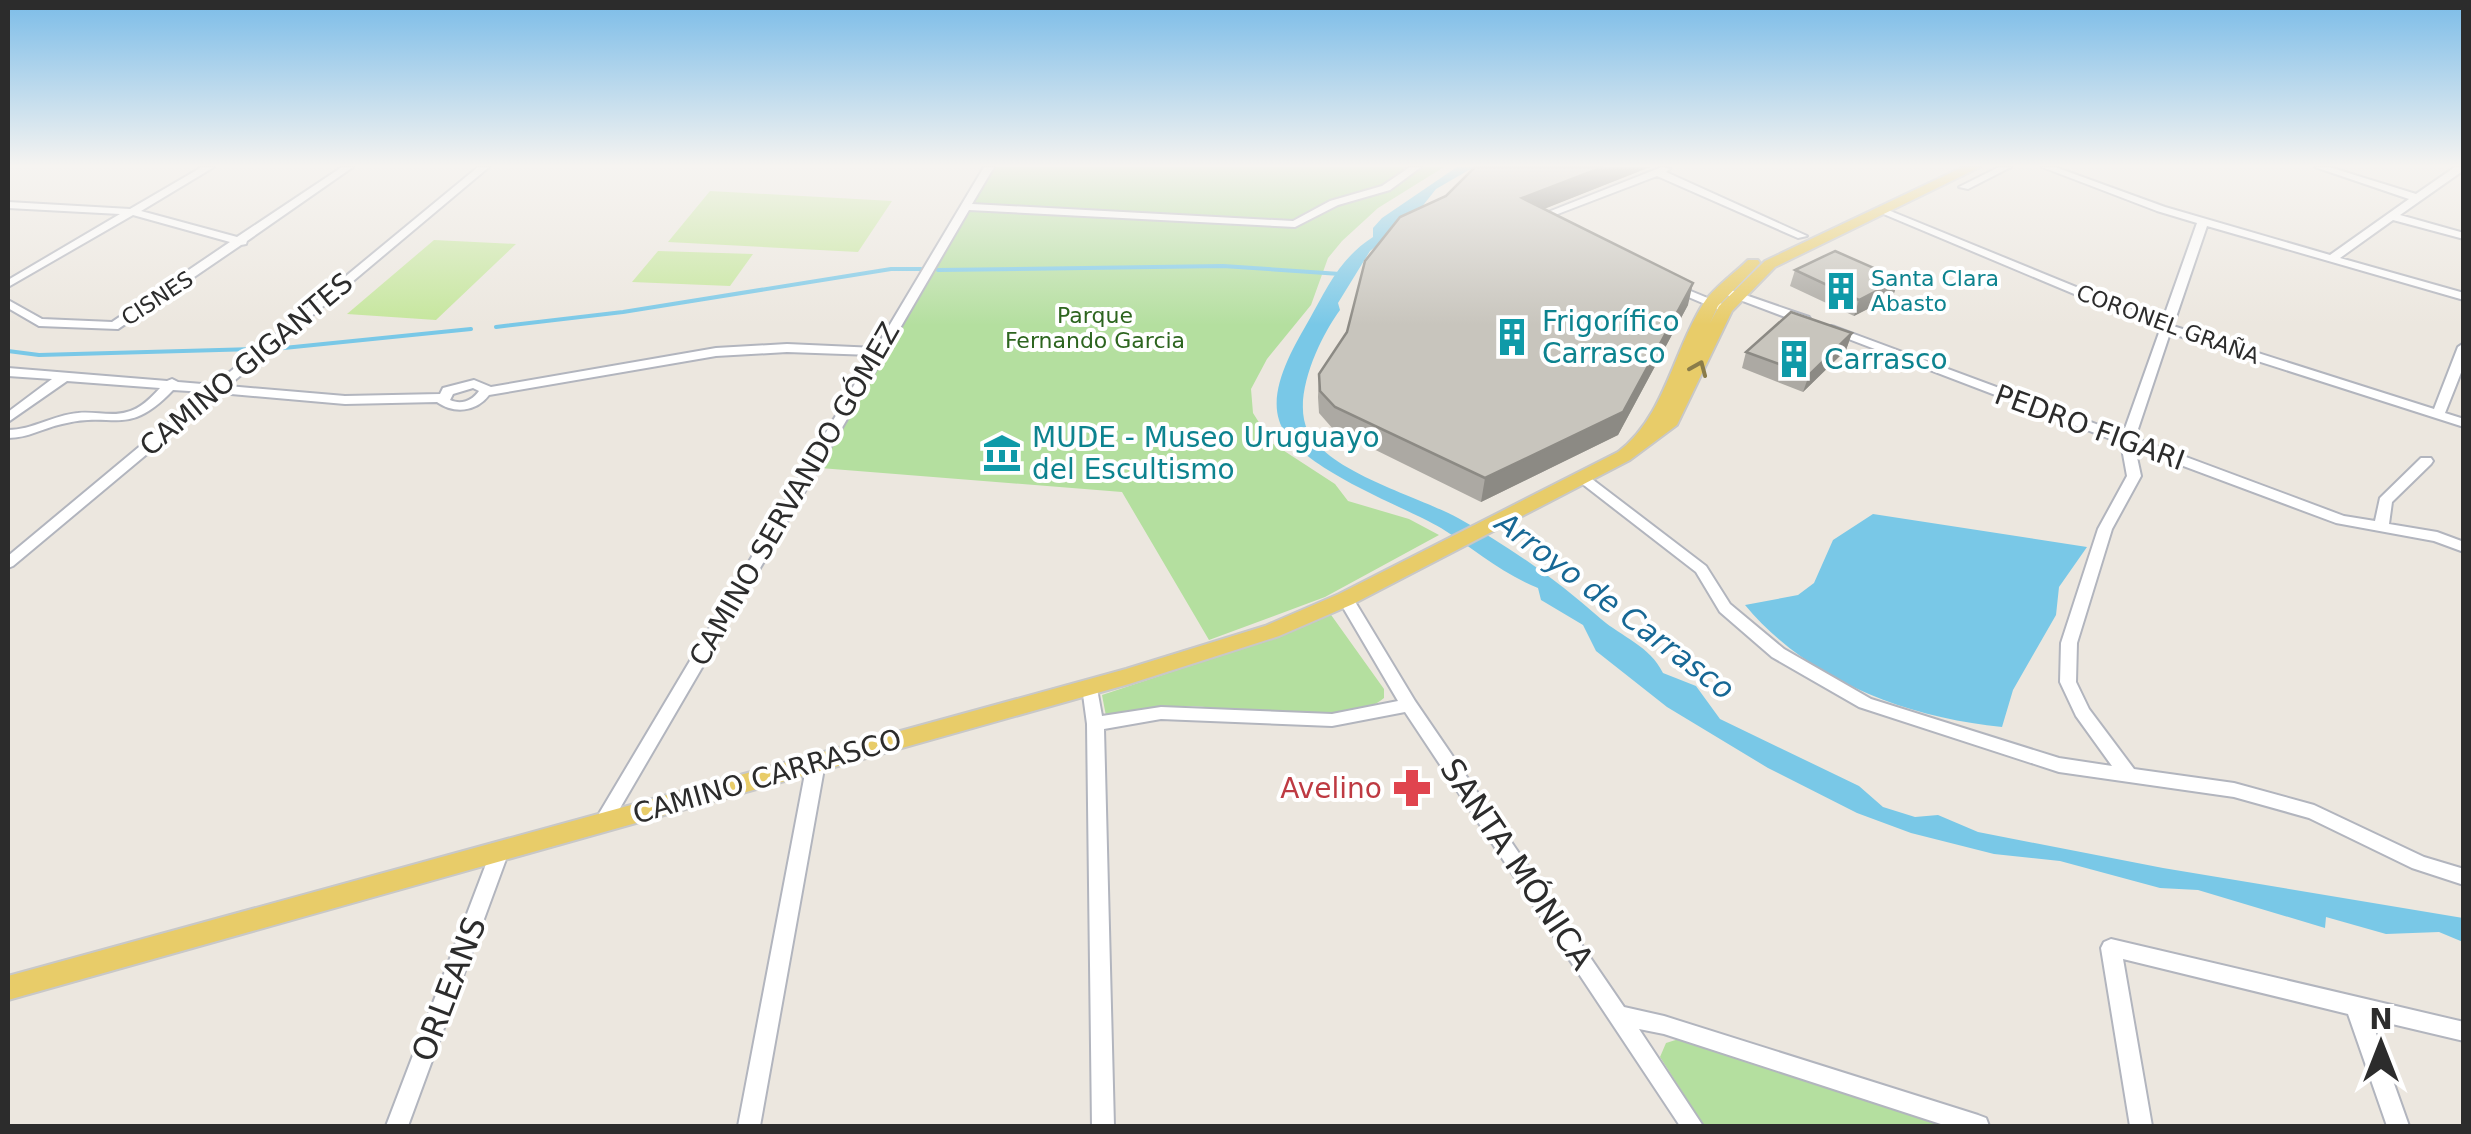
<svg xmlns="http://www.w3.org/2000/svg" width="2471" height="1134" font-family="'DejaVu Sans',sans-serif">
<rect width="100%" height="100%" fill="#ece7df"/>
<path fill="#b4df9f" d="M995 167H1444L1378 208 1342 241 1328 258 1311 305 1267 359 1251 389 1253 413 1272 443 1335 484 1348 501 1409 519 1439 535 1325 597 1209 640 1122 492 820 468Z
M1329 612 1384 689V698C1341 734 1236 706 1184 706 1157 706 1131 711 1106 716L1102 695 1280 636Z
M1682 1038 1694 1041 1953 1126H1704L1660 1057 1666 1043Z"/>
<path fill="#c5e69c" d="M710 191 892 201 858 252 668 242Z
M434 240 516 244 436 320 347 314Z
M658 251 753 254 730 286 632 282Z"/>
<path fill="#79c8e7" d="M1457 167H1474L1436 189 1417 213 1370 251 1338 303 1340 310C1320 337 1291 398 1308 431 1329 473 1418 496 1458 518 1510 547 1557 580 1601 619 1622 637 1650 646 1663 673L1696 686 1720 719 1859 786 1883 807 1915 817 1938 815 1978 832 2163 868 2463 918V942L2439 932 2386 934 2326 917 2325 928 2198 890 2160 888 2060 861 1994 854 1911 833 1857 813 1768 768 1667 707 1596 651 1583 625 1541 600 1538 588C1501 573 1474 549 1441 528 1400 504 1293 467 1279 420 1269 388 1293 348 1309 320 1327 288 1340 258 1373 237V228L1382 218Z
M1873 514 2087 547 2059 587 2056 615 2013 690 2002 727C1907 718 1807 680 1745 605L1798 595 1814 583 1833 540Z"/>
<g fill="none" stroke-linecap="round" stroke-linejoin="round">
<path stroke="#79c8e7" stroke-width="4" d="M938 270 1223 266 1340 274
M496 327 623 312 891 269H921
M274 349 471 329
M8 351 39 355 255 349"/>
<g stroke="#b2b5be" stroke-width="4">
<path id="minor" d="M202 167H214L141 211 237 237 342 167H353L247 241 246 244 241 245 118 329 39 326 8 308V300L42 319 112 322 230 242 133 215 8 287V280L120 214 8 208V202L130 209Z
M478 167H489L228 386 345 396 440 394 443 388 474 380 491 387 716 348 787 344 876 348 984 167H994L972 204 1293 221 1330 201 1382 186 1410 167H1421L1390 190 1338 205 1295 227 969 210 609 827 603 829 597 827 594 822 597 817 872 355 787 352 716 356 489 395C476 412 454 414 437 402L345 404 220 393 13 566 8 568V556L205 392 173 390C126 439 115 410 62 424 43 428 28 438 8 438V430C32 430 54 415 78 413 94 411 112 417 127 412 140 409 151 398 160 388L67 381 8 422V412L52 379 8 376V368L167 381 172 379 178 382 214 385ZM473 388 479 391C472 401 461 405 450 400L453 394Z
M1662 167 1670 169 1666 172 1807 236 1798 238 1657 176 1542 220 1533 218Z
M1999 167H2011L1968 189 1959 187Z
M2042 167H2055L2165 207 2330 255 2409 199 2315 167H2329L2416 194 2455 167H2464V170L2400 215 2464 233V239L2393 220 2340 258 2464 293V300L2207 226 2173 326 2434 409 2458 347 2464 343V365L2445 413 2464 419V427L2170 333 2135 438 2344 516 2375 521 2380 498 2421 458H2431L2433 461 2431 464 2392 502 2389 524 2437 532 2464 542V552L2434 541 2336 523 2135 448 2141 476 2112 529 2077 643 2076 682 2089 709 2134 769 2234 783 2314 805 2424 857 2464 869V885L2412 868 2309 818 2234 797 2059 772 1859 707 1772 657 1720 612 1696 572 1576 479 1583 475 1588 476 1706 566 1730 604 1784 649 1871 699 2059 758 2112 766 2076 716 2060 682 2061 643 2098 529 2127 476 2121 443 1825 330 1831 326 1835 327 2123 434 2160 330 1874 210 1883 208 2162 322 2197 223 2157 211Z
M1676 285 1727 306 1729 308 1723 312 1719 310 1672 290V286Z
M1728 289 1809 317 1811 320 1805 324 1801 323 1724 294 1722 292Z
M1346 594 1351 595 1415 701 1624 1007 1664 1016 1978 1115 1986 1118 1989 1126H1947L1664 1034 1639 1029 1703 1126H1680L1405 712 1332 726 1161 719 1104 729 1114 1126H1092L1087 724 1082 687 1084 683H1096L1102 716 1161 707 1332 714 1398 701 1338 599Z
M816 756 822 758 825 763 760 1126H738L807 763 810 758Z
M500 843 507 846 509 851 408 1126H386L491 851 493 846Z
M2111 939 2464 1022V1041L2371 1019 2409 1126H2387L2348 1014 2123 959 2152 1126H2130L2101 948 2104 942Z"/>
</g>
<g stroke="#c8c8c8" stroke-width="4">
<path id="major" d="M1963 167H1980L1775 267 1732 311 1677 425 1630 460 1353 604 1279 636 1129 684 8 1000V976L1126 669 1265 626 1339 594 1618 452C1664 418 1673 352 1703 304 1713 288 1734 274 1748 260H1758L1760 263 1718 306 1710 323 1719 306 1765 261Z"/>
</g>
<use href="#minor" fill="#fff" fill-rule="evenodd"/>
<use href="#major" fill="#e8cc69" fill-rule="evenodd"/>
</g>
<path fill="#aca9a3" d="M1475 167H1650L1543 209 1688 305 1618 435 1481 502 1333 429 1319 413 1318 397 1319 374 1446 196Z
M1795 270 1899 279 1893 296 1854 316 1790 286Z
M1852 333 1846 350 1803 392 1742 368 1746 352Z"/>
<path fill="#8c8a84" d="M1603 167H1650L1519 219 1522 198Z
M1899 279 1893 296 1854 316 1859 300Z
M1693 283 1688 305 1618 435 1481 502 1485 478Z
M1852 333 1846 350 1803 392 1809 375Z"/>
<path fill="#c8c5bd" stroke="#8c8a84" stroke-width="2.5" d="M1475 167H1603L1522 198 1693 283 1623 412 1485 478 1335 407 1320 391 1319 374 1347 332 1365 261 1400 217 1446 196Z
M1835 251 1899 279 1859 300 1795 270Z
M1791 312 1852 333 1809 375 1746 352Z"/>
<defs><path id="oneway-chevron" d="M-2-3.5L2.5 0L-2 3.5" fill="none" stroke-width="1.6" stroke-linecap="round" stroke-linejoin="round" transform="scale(2.5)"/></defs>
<use stroke="#8a7c4a" href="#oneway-chevron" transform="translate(1699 368) rotate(-67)"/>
<linearGradient id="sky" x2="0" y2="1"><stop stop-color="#7bbce8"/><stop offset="0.51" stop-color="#f6f4f1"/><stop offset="1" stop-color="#f6f4f1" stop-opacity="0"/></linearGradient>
<rect width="2471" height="325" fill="url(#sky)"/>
<defs>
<g id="building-bare" transform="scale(3)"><path d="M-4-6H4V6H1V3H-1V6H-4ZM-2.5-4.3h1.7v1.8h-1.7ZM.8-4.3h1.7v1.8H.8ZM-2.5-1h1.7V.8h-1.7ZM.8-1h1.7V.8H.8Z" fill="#0f9aa8" stroke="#fff" stroke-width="2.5" paint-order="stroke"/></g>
<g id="museum-bare" transform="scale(3)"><path d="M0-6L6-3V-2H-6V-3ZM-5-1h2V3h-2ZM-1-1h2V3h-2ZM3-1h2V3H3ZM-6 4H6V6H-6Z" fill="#0f9aa8" stroke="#fff" stroke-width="2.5" paint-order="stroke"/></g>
<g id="pharmacy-bare" transform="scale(3)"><path d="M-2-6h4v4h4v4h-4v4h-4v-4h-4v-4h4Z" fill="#e0444e" stroke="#fff" stroke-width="2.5" paint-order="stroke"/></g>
</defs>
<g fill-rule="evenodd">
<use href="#building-bare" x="1841" y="291"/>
<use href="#building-bare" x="1512" y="337"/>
<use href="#building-bare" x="1794" y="359"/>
<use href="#museum-bare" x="1002" y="453"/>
<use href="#pharmacy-bare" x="1412" y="788"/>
</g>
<g text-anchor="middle" stroke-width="8" stroke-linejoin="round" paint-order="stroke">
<g font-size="22" fill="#0d838f" stroke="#fff" text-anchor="start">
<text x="1871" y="286">Santa Clara<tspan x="1871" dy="25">Abasto</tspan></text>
</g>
<g font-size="22" fill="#2c2c2c" stroke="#fff">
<text transform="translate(157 298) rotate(-33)" y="8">CISNES</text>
<text transform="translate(2168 324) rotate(20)" y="8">CORONEL GRAÑA</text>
</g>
<g font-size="22" fill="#2d651f" stroke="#fff">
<text x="1095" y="323">Parque<tspan x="1095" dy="25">Fernando Garcia</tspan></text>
</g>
<g font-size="28" fill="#0d838f" stroke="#fff" text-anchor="start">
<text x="1542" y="331">Frigorífico<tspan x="1542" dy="32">Carrasco</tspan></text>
<text x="1824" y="369">Carrasco</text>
<text x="1032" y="447">MUDE - Museo Uruguayo<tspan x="1032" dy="32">del Escultismo</tspan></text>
</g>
<g font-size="28" fill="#2c2c2c" stroke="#fff">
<text transform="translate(246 364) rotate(-40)" y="10">CAMINO GIGANTES</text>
<text transform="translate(2090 427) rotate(20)" y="10">PEDRO FIGARI</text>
<text transform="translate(794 494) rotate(-60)" y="10">CAMINO SERVANDO GÓMEZ</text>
<text transform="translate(767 776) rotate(-16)" y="10">CAMINO CARRASCO</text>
</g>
<g font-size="28" fill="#be3a42" stroke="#fff" text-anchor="end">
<text x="1382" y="798">Avelino</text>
</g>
<g font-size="30" font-style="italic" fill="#176895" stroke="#fff">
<text transform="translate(1615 606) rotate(37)" y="10">Arroyo de Carrasco</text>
</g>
<g font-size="32" fill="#2c2c2c" stroke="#fff">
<text transform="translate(1517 864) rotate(56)" y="11">SANTA MÓNICA</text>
<text transform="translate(449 989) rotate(-69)" y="11">ORLEANS</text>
</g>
</g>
<rect width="2471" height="1134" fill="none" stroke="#2c2c2c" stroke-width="20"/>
<g transform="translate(2381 1044)" stroke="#ffffff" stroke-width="8" paint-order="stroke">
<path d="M0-8L18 38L0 25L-18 38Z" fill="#2c2c2c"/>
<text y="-15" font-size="28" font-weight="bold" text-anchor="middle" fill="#2c2c2c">N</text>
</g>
</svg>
